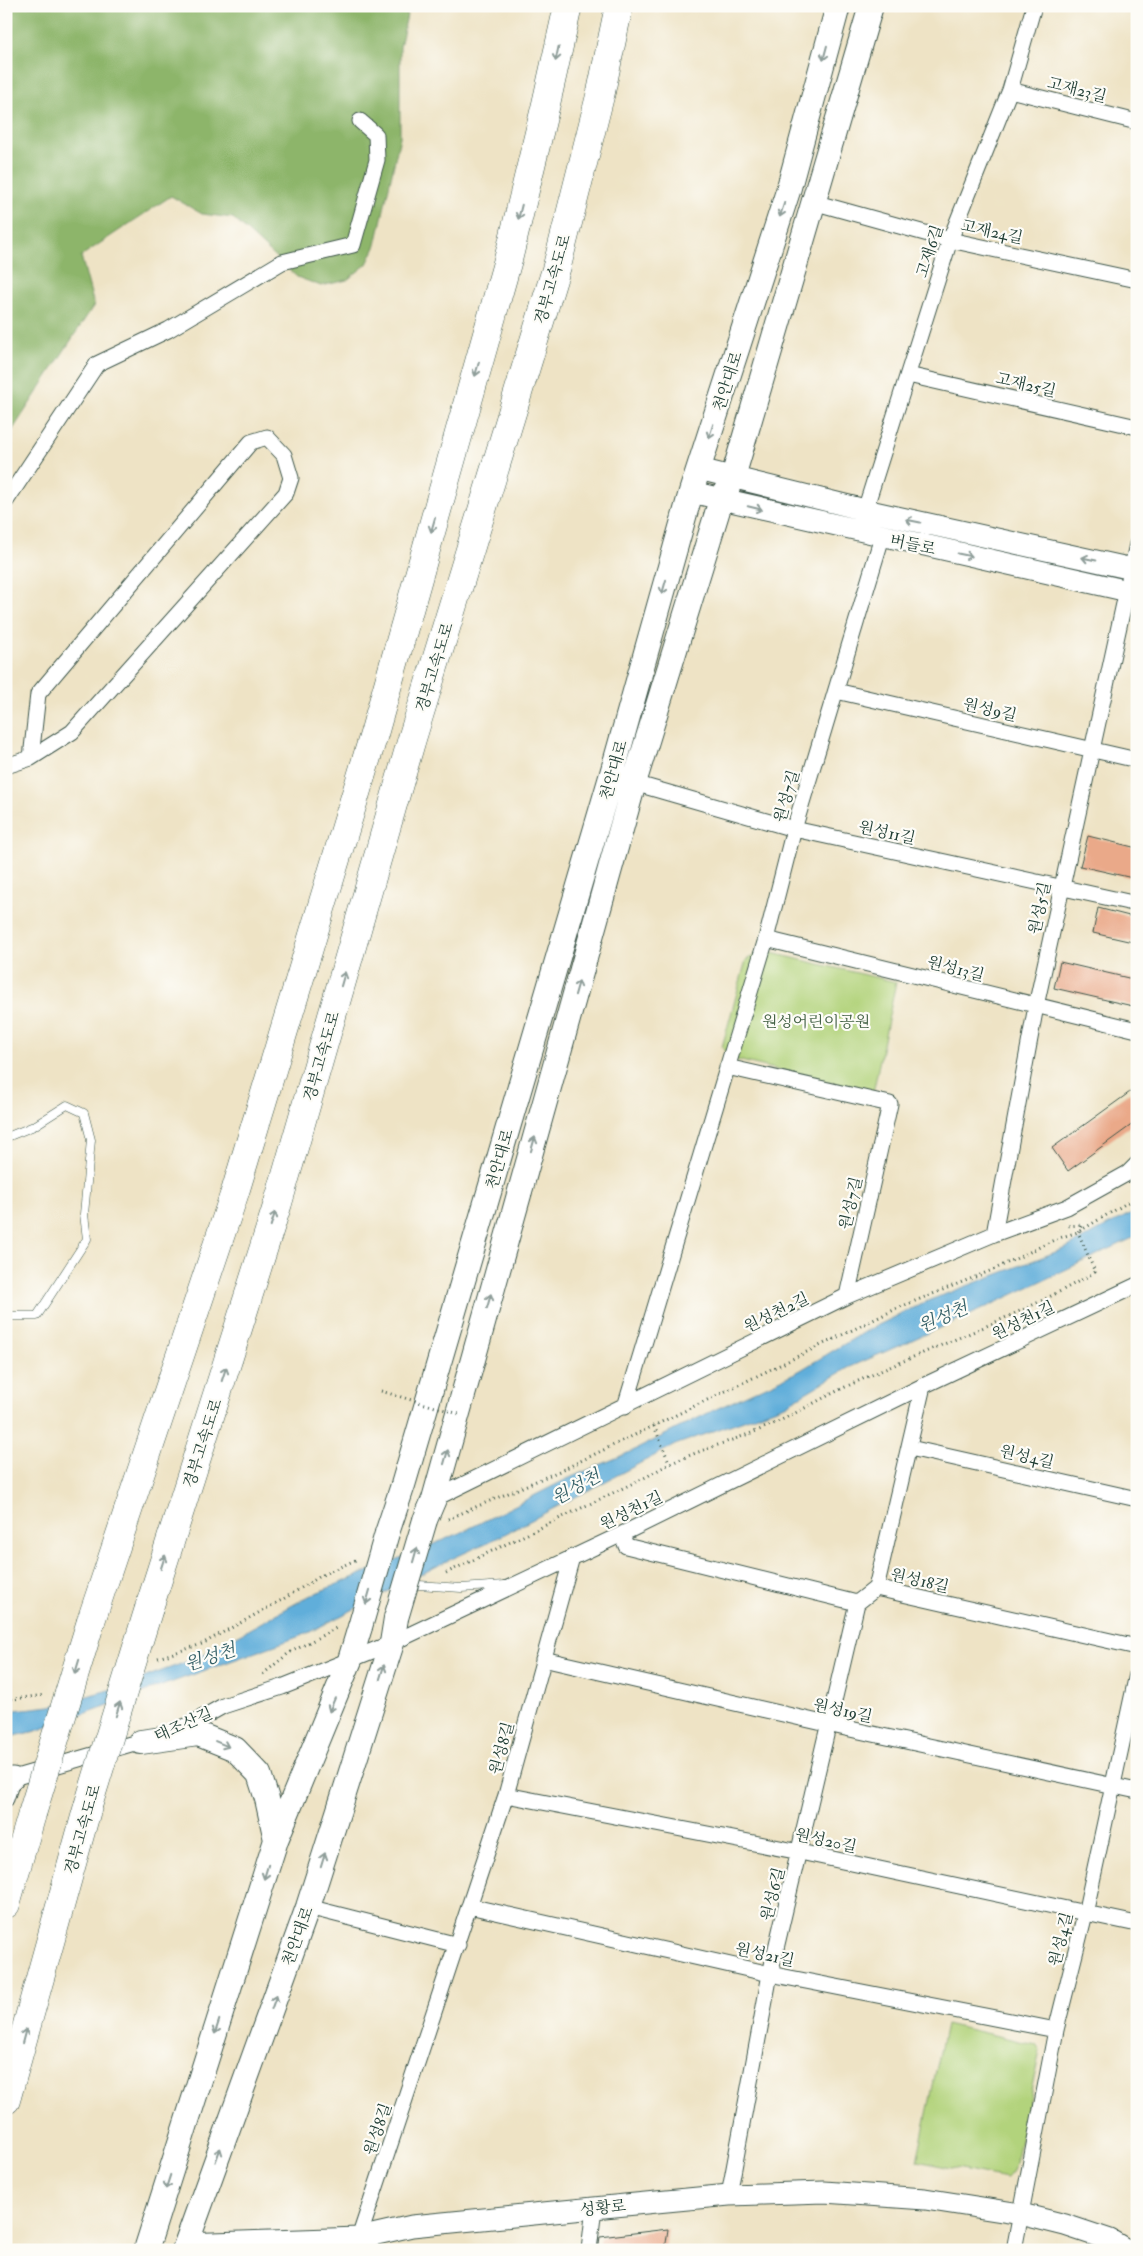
<svg xmlns="http://www.w3.org/2000/svg" width="1143" height="2256" font-family="'IM FELL Double Pica','Noto Serif KR',serif">
<rect width="100%" height="100%" fill="#fdfcf7"/>
<filter id="ink" filterUnits="userSpaceOnUse"><feTurbulence type="fractalNoise" baseFrequency=".02" numOctaves="2"/><feDisplacementMap in="SourceGraphic" scale="10" xChannelSelector="R" yChannelSelector="G"/><feConvolveMatrix kernelMatrix="1 2 1 2 8 2 1 2 1" color-interpolation-filters="sRGB"/></filter>
<filter id="wash" filterUnits="userSpaceOnUse"><feTurbulence type="fractalNoise" baseFrequency=".0096" numOctaves="4" result="noise"/><feDisplacementMap in="SourceGraphic" scale="20" xChannelSelector="R" yChannelSelector="G"/><feGaussianBlur stdDeviation="1.12" result="paint"/><feColorMatrix in="noise" values="0 0 0 0 0 0 0 0 0 0 0 0 0 0 0 0 0 1.4 0 .05"/><feComposite in="paint" operator="in"/></filter>
<g filter="url(#wash)">
<rect width="100%" height="100%" fill="#eee3c5"/>
<path fill="#b2d37b" stroke="#688858" d="M763 951 896 982 873 1093 729 1058 722 1047 746 960Z
M946 2024 1036 2045 1040 2051 1013 2171 1006 2179 917 2161Z"/>
<path fill="#8db56b" stroke="#567950" d="M6 6H409L400 47V137L376 245 367 264 347 280 321 286 297 277 233 218 202 214 171 196 81 256 94 305 6 440Z"/>
<path fill="#61aeda" stroke="#407687" d="M1137 1210V1236L978 1311 848 1368 785 1405 675 1445 497 1538 445 1562 306 1634 36 1731 6 1738V1711L51 1706 116 1688 197 1658 309 1596 460 1533 567 1479 637 1449 714 1410 799 1371 868 1330 930 1300 1066 1248Z"/>
<g id="blocks">
<path fill="#eaa989" d="M1088 836 1137 848V879L1080 866Z
M1098 908 1137 918V943L1093 933Z
M1060 962 1137 980V1007L1054 988Z
M1137 1087V1121L1068 1171 1052 1148Z
M668 2229 665 2250H598L600 2237Z"/>
</g>
</g>
<g filter="url(#ink)">
<use href="#blocks" fill-opacity="0" stroke="#3e564a" stroke-width="1"/>
<g fill="none" stroke-linecap="round" stroke-linejoin="round">
<g stroke="#3e564a" stroke-width="9">
<path id="lane" d="M6 1135 7 1137 34 1126 67 1105 84 1113 91 1140 84 1214 87 1239 37 1316H6
M419 1585 461 1588 505 1585"/>
</g>
<g stroke="#3e564a" stroke-width="17">
<path id="street" d="M1010 90 1137 122
M813 202 950 240 1137 280
M908 375 1137 427
M6 501 97 364 168 330 282 262 353 245 377 160 376 135 360 121
M865 510 950 240 1010 90 1034 6
M836 691 1137 760
M6 766 31 758 72 732 286 493 291 478 284 455 267 437 251 442 38 694 31 758
M634 783 794 829 1137 904
M766 939 1137 1030
M727 1067 890 1104 847 1296
M994 1234 1036 1006 1137 544
M625 1407 766 939 794 829 882 537
M910 1448 1137 1499
M434 1499 847 1296 994 1234 1067 1207 1128 1173 1137 1164
M622 1534 626 1546 857 1603 876 1588 1137 1647
M876 1588 923 1386
M543 1659 827 1724 1137 1791
M175 1730 189 1725 223 1706 282 1687 392 1643 622 1534 923 1386 1137 1285
M506 1795 800 1852 1137 1924
M6 1799 13 1778 148 1739
M469 1906 770 1974 1056 2030
M308 1907 458 1945
M729 2195 770 1974 857 1603
M355 2250 506 1795 572 1557
M589 2250 594 2208
M1014 2250 1056 2030 1085 1914 1137 1674"/>
</g>
<g stroke="#3e564a" stroke-width="23">
<path id="secondary" d="M699 469 865 510 1137 570
M691 492 1137 593
M6 1779 13 1778
M185 2244 359 2238 412 2226 594 2208 729 2195 824 2192 925 2199 1021 2214 1065 2225 1110 2240 1127 2250"/>
</g>
<g stroke="#3e564a" stroke-width="26">
<path id="primary" d="M425 1520 434 1499 634 783 721 500 733 477 871 6
M387 1533 403 1485 611 777 691 492 788 191 838 6
M141 1742 198 1734 235 1749 259 1774 267 1799 276 1840
M146 2250 276 1840 350 1660 360 1627
M184 2250 308 1907 392 1643 396 1618"/>
</g>
<g stroke="#3e564a" stroke-width="29">
<path id="highway" d="M149 1608 278 1203 411 742 557 266 601 92 619 6
M91 1621 235 1192 374 734 509 256 546 104 568 6
M6 1904 32 1814
M6 2100 88 1806"/>
</g>
<path stroke="#3e564a" stroke-width="3" stroke-dasharray="1 4" stroke-linecap="butt" d="M654 1426 669 1462
M448 1519 564 1469 900 1307 995 1269 1056 1239 1078 1232 1137 1197
M446 1573 648 1476C686 1452 731 1443 773 1424 801 1411 827 1395 854 1383 934 1346 1019 1317 1095 1272L1078 1232 1082 1225 1066 1226
M158 1658 202 1644 280 1601 324 1574 358 1559
M263 1674 289 1653 338 1627
M6 1700 45 1695"/>
<use href="#lane" stroke="#fff" stroke-width="8"/>
<use href="#street" stroke="#fff" stroke-width="15"/>
<use href="#secondary" stroke="#fff" stroke-width="21"/>
<use href="#primary" stroke="#fff" stroke-width="24"/>
<use href="#highway" stroke="#fff" stroke-width="28"/>
<g stroke="#3e564a" stroke-width="26" stroke-linecap="butt">
<path id="primary-bridge" d="M396 1618 425 1520
M360 1627 387 1533"/>
</g>
<g stroke="#3e564a" stroke-width="29" stroke-linecap="butt">
<path id="highway-bridge" d="M88 1806 149 1608
M32 1814 91 1621"/>
</g>
<path stroke="#3e564a" stroke-width="3" stroke-dasharray="1 4" stroke-linecap="butt" d="M381 1391 459 1414"/>
<use href="#primary-bridge" stroke="#fff" stroke-width="24"/>
<use href="#highway-bridge" stroke="#fff" stroke-width="28"/>
</g>
<defs><path id="oneway-shaft" d="M-6 0H5M1.5-3L5.5 0L1.5 3" fill="none" stroke-width="1.6" stroke-linecap="round" stroke-linejoin="round" transform="scale(1.25)"/></defs>
<g stroke="#8f9e9a">
<use href="#oneway-shaft" transform="translate(825 53) rotate(105)"/>
<use href="#oneway-shaft" transform="translate(557 54) rotate(102)"/>
<use href="#oneway-shaft" transform="translate(782 210) rotate(108)"/>
<use href="#oneway-shaft" transform="translate(520 212) rotate(104)"/>
<use href="#oneway-shaft" transform="translate(477 369) rotate(106)"/>
<use href="#oneway-shaft" transform="translate(711 431) rotate(108)"/>
<use href="#oneway-shaft" transform="translate(755 508) rotate(13)"/>
<use href="#oneway-shaft" transform="translate(913 521) rotate(-168)"/>
<use href="#oneway-shaft" transform="translate(433 525) rotate(106)"/>
<use href="#oneway-shaft" transform="translate(965 555) rotate(12)"/>
<use href="#oneway-shaft" transform="translate(1089 559) rotate(-168)"/>
<use href="#oneway-shaft" transform="translate(664 587) rotate(106)"/>
<use href="#oneway-shaft" transform="translate(343 979) rotate(-74)"/>
<use href="#oneway-shaft" transform="translate(577 988) rotate(-74)"/>
<use href="#oneway-shaft" transform="translate(533 1144) rotate(-74)"/>
<use href="#oneway-shaft" transform="translate(273 1219) rotate(-72)"/>
<use href="#oneway-shaft" transform="translate(489 1301) rotate(-74)"/>
<use href="#oneway-shaft" transform="translate(224 1374) rotate(-72)"/>
<use href="#oneway-shaft" transform="translate(446 1457) rotate(-74)"/>
<use href="#oneway-shaft" transform="translate(415 1555) rotate(-74)"/>
<use href="#oneway-shaft" transform="translate(163 1562) rotate(-72)"/>
<use href="#oneway-shaft" transform="translate(368 1597) rotate(106)"/>
<use href="#oneway-shaft" transform="translate(77 1667) rotate(107)"/>
<use href="#oneway-shaft" transform="translate(382 1672) rotate(-73)"/>
<use href="#oneway-shaft" transform="translate(332 1705) rotate(113)"/>
<use href="#oneway-shaft" transform="translate(118 1709) rotate(-73)"/>
<use href="#oneway-shaft" transform="translate(222 1744) rotate(23)"/>
<use href="#oneway-shaft" transform="translate(323 1860) rotate(-73)"/>
<use href="#oneway-shaft" transform="translate(266 1872) rotate(107)"/>
<use href="#oneway-shaft" transform="translate(274 2002) rotate(-70)"/>
<use href="#oneway-shaft" transform="translate(217 2027) rotate(108)"/>
<use href="#oneway-shaft" transform="translate(24 2036) rotate(-75)"/>
<use href="#oneway-shaft" transform="translate(218 2155) rotate(-70)"/>
<use href="#oneway-shaft" transform="translate(168 2182) rotate(108)"/>
</g>
</g>
<g text-anchor="middle" stroke-width="4.5" stroke-linejoin="round" paint-order="stroke">
<g font-size="16" fill="#1f3d34" stroke="#fdfcf7">
<text transform="translate(1077 89) rotate(14)" y="6">고재23길</text>
<text transform="translate(992 231) rotate(12)" y="6">고재24길</text>
<text transform="translate(929 251) rotate(-72)" y="6">고재6길</text>
<text transform="translate(552 279) rotate(-74)" y="6">경부고속도로</text>
<text transform="translate(727 381) rotate(-72)" y="6">천안대로</text>
<text transform="translate(1026 384) rotate(13)" y="6">고재25길</text>
<text transform="translate(913 544) rotate(12)" y="6">버들로</text>
<text transform="translate(434 667) rotate(-73)" y="6">경부고속도로</text>
<text transform="translate(990 709) rotate(13)" y="6">원성9길</text>
<text transform="translate(613 770) rotate(-74)" y="6">천안대로</text>
<text transform="translate(786 796) rotate(-74)" y="6">원성7길</text>
<text transform="translate(887 832) rotate(12)" y="6">원성11길</text>
<text transform="translate(1039 908) rotate(-78)" y="6">원성5길</text>
<text transform="translate(956 968) rotate(14)" y="6">원성13길</text>
<text transform="translate(321 1056) rotate(-74)" y="6">경부고속도로</text>
<text transform="translate(499 1159) rotate(-74)" y="6">천안대로</text>
<text transform="translate(850 1203) rotate(-77)" y="6">원성7길</text>
<text transform="translate(776 1312) rotate(-26)" y="6">원성천2길</text>
<text transform="translate(1023 1320) rotate(-26)" y="6">원성천1길</text>
<text transform="translate(202 1443) rotate(-72)" y="6">경부고속도로</text>
<text transform="translate(1027 1456) rotate(13)" y="6">원성4길</text>
<text transform="translate(631 1510) rotate(-26)" y="6">원성천1길</text>
<text transform="translate(920 1580) rotate(13)" y="6">원성18길</text>
<text transform="translate(843 1710) rotate(12)" y="6">원성19길</text>
<text transform="translate(183 1724) rotate(-24)" y="6">태조산길</text>
<text transform="translate(501 1748) rotate(-75)" y="6">원성8길</text>
<text transform="translate(82 1829) rotate(-74)" y="6">경부고속도로</text>
<text transform="translate(826 1840) rotate(12)" y="6">원성20길</text>
<text transform="translate(772 1894) rotate(-76)" y="6">원성6길</text>
<text transform="translate(297 1936) rotate(-70)" y="6">천안대로</text>
<text transform="translate(1060 1939) rotate(-76)" y="6">원성4길</text>
<text transform="translate(765 1954) rotate(12)" y="6">원성21길</text>
<text transform="translate(377 2129) rotate(-71)" y="6">원성8길</text>
<text transform="translate(603 2207) rotate(-6)" y="6">성황로</text>
</g>
<g font-size="16" fill="#446246" stroke="#fdfcf7">
<text x="816" y="1027">원성어린이공원</text>
</g>
<g font-size="18" font-style="italic" fill="#335f66" stroke="#fdfcf7">
<text transform="translate(943 1317) rotate(-23)" y="6">원성천</text>
<text transform="translate(576 1487) rotate(-29)" y="6">원성천</text>
<text transform="translate(210 1657) rotate(-18)" y="6">원성천</text>
</g>
</g>
<rect width="1143" height="2256" fill="none" stroke="#fdfcf7" stroke-width="25"/>
</svg>
